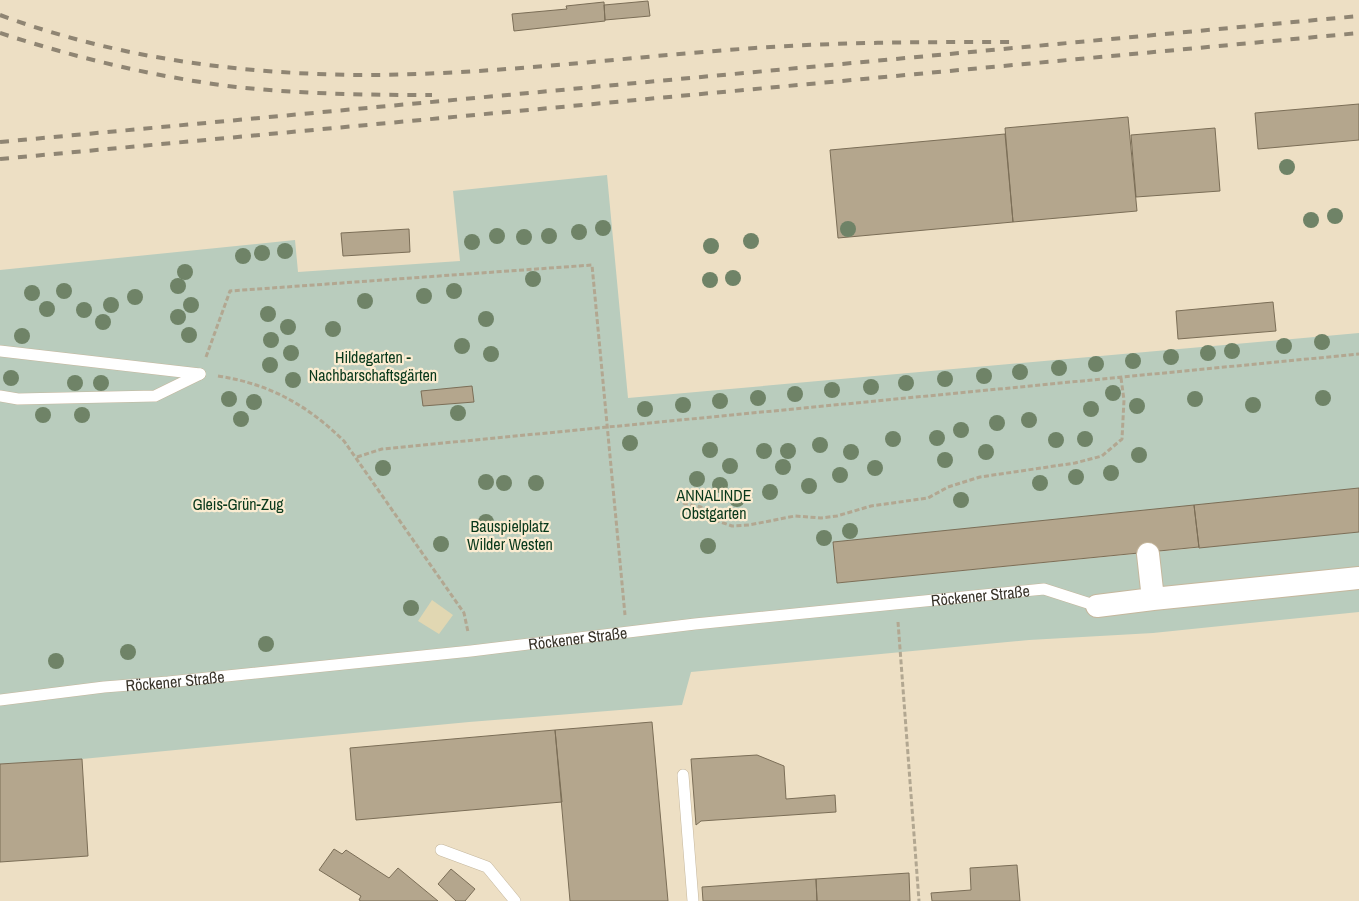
<svg xmlns="http://www.w3.org/2000/svg" width="1359" height="901" font-family="'Archivo Narrow',sans-serif">
<rect width="100%" height="100%" fill="#eddfc4"/>
<path fill="#b9ccbd" d="M607 175 628 398 1359 333V488L833 543 837 583 1359 532V612L1153 633 1029 640 691 672 682 705 469 722 82 759 0 764V270L295 240 298 272 460 261 453 191Z"/>
<path fill="#e1d7b2" d="M432 600 453 615 439 634 418 621Z"/>
<path fill="#b4a68d" stroke="#7b6e57" d="M648 1 650 16 605 20 604 5Z
M604 2 605 21 514 31 512 14 567 9 566 6Z
M1359 104V140L1258 149 1255 113Z
M1128 117 1137 211 1013 222 1005 128Z
M1215 128 1220 191 1136 197 1131 135Z
M1005 134 1013 222 838 238 830 150Z
M409 229 410 252 343 256 341 233Z
M1273 302 1276 331 1178 339 1176 311Z
M472 386 474 402 423 406 421 391Z
M1359 488V532L1199 548 1194 505Z
M1194 505 1199 547 837 583 833 542Z
M652 722 668 901H570L555 730Z
M555 730 562 802 356 820 350 748Z
M757 755 784 766 786 799 835 795 836 812 701 821 696 825 691 759Z
M82 759 88 856 0 862V764Z
M334 849 342 854 346 850 389 878 398 868 438 901H361L359 900 361 896 319 870Z
M1017 865 1020 901H932L931 893 971 890 970 868Z
M451 869 475 889 465 901H456L438 884Z
M909 873 910 901H817L816 879Z
M816 879 817 901H703L702 887Z"/>
<g fill="none" stroke-linecap="round" stroke-linejoin="round">
<g stroke="#c5b79d" stroke-width="12">
<g id="lane">
<path d="M0 351 200 374"/>
<path d="M0 396 18 399 155 396 200 374"/>
<path id="s1" d="M0 700 104 687 168 682 471 651 695 624 1044 589 1097 606"/>
<path d="M683 775 693 901"/>
<path d="M441 850 487 867 515 901"/>
</g>
</g>
<g stroke="#c5b79d" stroke-width="24">
<path id="street" d="M1148 554 1153 599
M1097 606 1153 599 1359 578"/>
</g>
<path stroke="#b2a791" stroke-width="3" stroke-dasharray="5 2.5" stroke-linecap="butt" d="M206 357 230 291 592 265 625 615
M218 376C270 384 307 405 344 441L464 613 468 632
M357 457 382 449 1359 354
M683 503 701 507 715 520 732 526 749 525 795 516 821 518 837 516 871 506 928 498 948 487 980 477 1075 463 1102 456 1122 439 1124 400 1121 378
M898 622 919 901"/>
<use href="#lane" stroke="#fff" stroke-width="11"/>
<use href="#street" stroke="#fff" stroke-width="22"/>
<path stroke="#8f8573" stroke-width="4" stroke-dasharray="9 9" stroke-linecap="butt" d="M0 15C116 58 239 74 362 75 493 75 624 57 755 48 840 42 926 42 1011 42
M0 33C77 58 155 77 236 87 301 94 367 95 432 95
M0 142 1359 16
M0 159 1359 33"/>
</g>
<g fill="#6f8367">
<circle cx="1287" cy="167" r="8"/>
<circle cx="1335" cy="216" r="8"/>
<circle cx="1311" cy="220" r="8"/>
<circle cx="603" cy="228" r="8"/>
<circle cx="848" cy="229" r="8"/>
<circle cx="579" cy="232" r="8"/>
<circle cx="497" cy="236" r="8"/>
<circle cx="549" cy="236" r="8"/>
<circle cx="524" cy="237" r="8"/>
<circle cx="751" cy="241" r="8"/>
<circle cx="472" cy="242" r="8"/>
<circle cx="711" cy="246" r="8"/>
<circle cx="285" cy="251" r="8"/>
<circle cx="262" cy="253" r="8"/>
<circle cx="243" cy="256" r="8"/>
<circle cx="185" cy="272" r="8"/>
<circle cx="733" cy="278" r="8"/>
<circle cx="533" cy="279" r="8"/>
<circle cx="710" cy="280" r="8"/>
<circle cx="178" cy="286" r="8"/>
<circle cx="64" cy="291" r="8"/>
<circle cx="454" cy="291" r="8"/>
<circle cx="32" cy="293" r="8"/>
<circle cx="424" cy="296" r="8"/>
<circle cx="135" cy="297" r="8"/>
<circle cx="365" cy="301" r="8"/>
<circle cx="111" cy="305" r="8"/>
<circle cx="191" cy="305" r="8"/>
<circle cx="47" cy="309" r="8"/>
<circle cx="84" cy="310" r="8"/>
<circle cx="268" cy="314" r="8"/>
<circle cx="178" cy="317" r="8"/>
<circle cx="486" cy="319" r="8"/>
<circle cx="103" cy="322" r="8"/>
<circle cx="288" cy="327" r="8"/>
<circle cx="333" cy="329" r="8"/>
<circle cx="189" cy="335" r="8"/>
<circle cx="22" cy="336" r="8"/>
<circle cx="271" cy="340" r="8"/>
<circle cx="1322" cy="342" r="8"/>
<circle cx="462" cy="346" r="8"/>
<circle cx="1284" cy="346" r="8"/>
<circle cx="1232" cy="351" r="8"/>
<circle cx="291" cy="353" r="8"/>
<circle cx="1208" cy="353" r="8"/>
<circle cx="491" cy="354" r="8"/>
<circle cx="1171" cy="357" r="8"/>
<circle cx="1133" cy="361" r="8"/>
<circle cx="1096" cy="364" r="8"/>
<circle cx="270" cy="365" r="8"/>
<circle cx="1059" cy="368" r="8"/>
<circle cx="1020" cy="372" r="8"/>
<circle cx="984" cy="376" r="8"/>
<circle cx="11" cy="378" r="8"/>
<circle cx="945" cy="379" r="8"/>
<circle cx="293" cy="380" r="8"/>
<circle cx="75" cy="383" r="8"/>
<circle cx="101" cy="383" r="8"/>
<circle cx="906" cy="383" r="8"/>
<circle cx="871" cy="387" r="8"/>
<circle cx="832" cy="390" r="8"/>
<circle cx="1113" cy="393" r="8"/>
<circle cx="795" cy="394" r="8"/>
<circle cx="758" cy="398" r="8"/>
<circle cx="1323" cy="398" r="8"/>
<circle cx="229" cy="399" r="8"/>
<circle cx="1195" cy="399" r="8"/>
<circle cx="720" cy="401" r="8"/>
<circle cx="254" cy="402" r="8"/>
<circle cx="683" cy="405" r="8"/>
<circle cx="1253" cy="405" r="8"/>
<circle cx="1137" cy="406" r="8"/>
<circle cx="645" cy="409" r="8"/>
<circle cx="1091" cy="409" r="8"/>
<circle cx="458" cy="413" r="8"/>
<circle cx="43" cy="415" r="8"/>
<circle cx="82" cy="415" r="8"/>
<circle cx="241" cy="419" r="8"/>
<circle cx="1029" cy="420" r="8"/>
<circle cx="997" cy="423" r="8"/>
<circle cx="961" cy="430" r="8"/>
<circle cx="937" cy="438" r="8"/>
<circle cx="893" cy="439" r="8"/>
<circle cx="1085" cy="439" r="8"/>
<circle cx="1056" cy="440" r="8"/>
<circle cx="630" cy="443" r="8"/>
<circle cx="820" cy="445" r="8"/>
<circle cx="710" cy="450" r="8"/>
<circle cx="764" cy="451" r="8"/>
<circle cx="788" cy="451" r="8"/>
<circle cx="851" cy="452" r="8"/>
<circle cx="986" cy="452" r="8"/>
<circle cx="1139" cy="455" r="8"/>
<circle cx="945" cy="460" r="8"/>
<circle cx="730" cy="466" r="8"/>
<circle cx="783" cy="467" r="8"/>
<circle cx="383" cy="468" r="8"/>
<circle cx="875" cy="468" r="8"/>
<circle cx="1111" cy="473" r="8"/>
<circle cx="840" cy="475" r="8"/>
<circle cx="1076" cy="477" r="8"/>
<circle cx="697" cy="479" r="8"/>
<circle cx="486" cy="482" r="8"/>
<circle cx="504" cy="483" r="8"/>
<circle cx="536" cy="483" r="8"/>
<circle cx="1040" cy="483" r="8"/>
<circle cx="720" cy="485" r="8"/>
<circle cx="809" cy="486" r="8"/>
<circle cx="770" cy="492" r="8"/>
<circle cx="737" cy="499" r="8"/>
<circle cx="961" cy="500" r="8"/>
<circle cx="486" cy="522" r="8"/>
<circle cx="850" cy="531" r="8"/>
<circle cx="824" cy="538" r="8"/>
<circle cx="441" cy="544" r="8"/>
<circle cx="708" cy="546" r="8"/>
<circle cx="411" cy="608" r="8"/>
<circle cx="266" cy="644" r="8"/>
<circle cx="128" cy="652" r="8"/>
<circle cx="56" cy="661" r="8"/>
</g>
<g text-anchor="middle" stroke-width="4.5" stroke-linejoin="round" paint-order="stroke">
<g font-size="16" fill="#08381b" stroke="#fbecd1">
<text x="373" y="363">Hildegarten -<tspan x="373" dy="18">Nachbarschaftsgärten</tspan></text>
<text x="714" y="501">ANNALINDE<tspan x="714" dy="18">Obstgarten</tspan></text>
<text x="238" y="510">Gleis-Grün-Zug</text>
<text x="510" y="532">Bauspielplatz<tspan x="510" dy="18">Wilder Westen</tspan></text>
</g>
<g font-size="16" fill="#39342a" stroke="#fbecd1">
<text dy="6" stroke="none"><textPath href="#s1" startOffset="986">Röckener Straße</textPath></text>
<text dy="6" stroke="none"><textPath href="#s1" startOffset="581">Röckener Straße</textPath></text>
<text dy="6" stroke="none"><textPath href="#s1" startOffset="176">Röckener Straße</textPath></text>
</g>
</g>
</svg>
